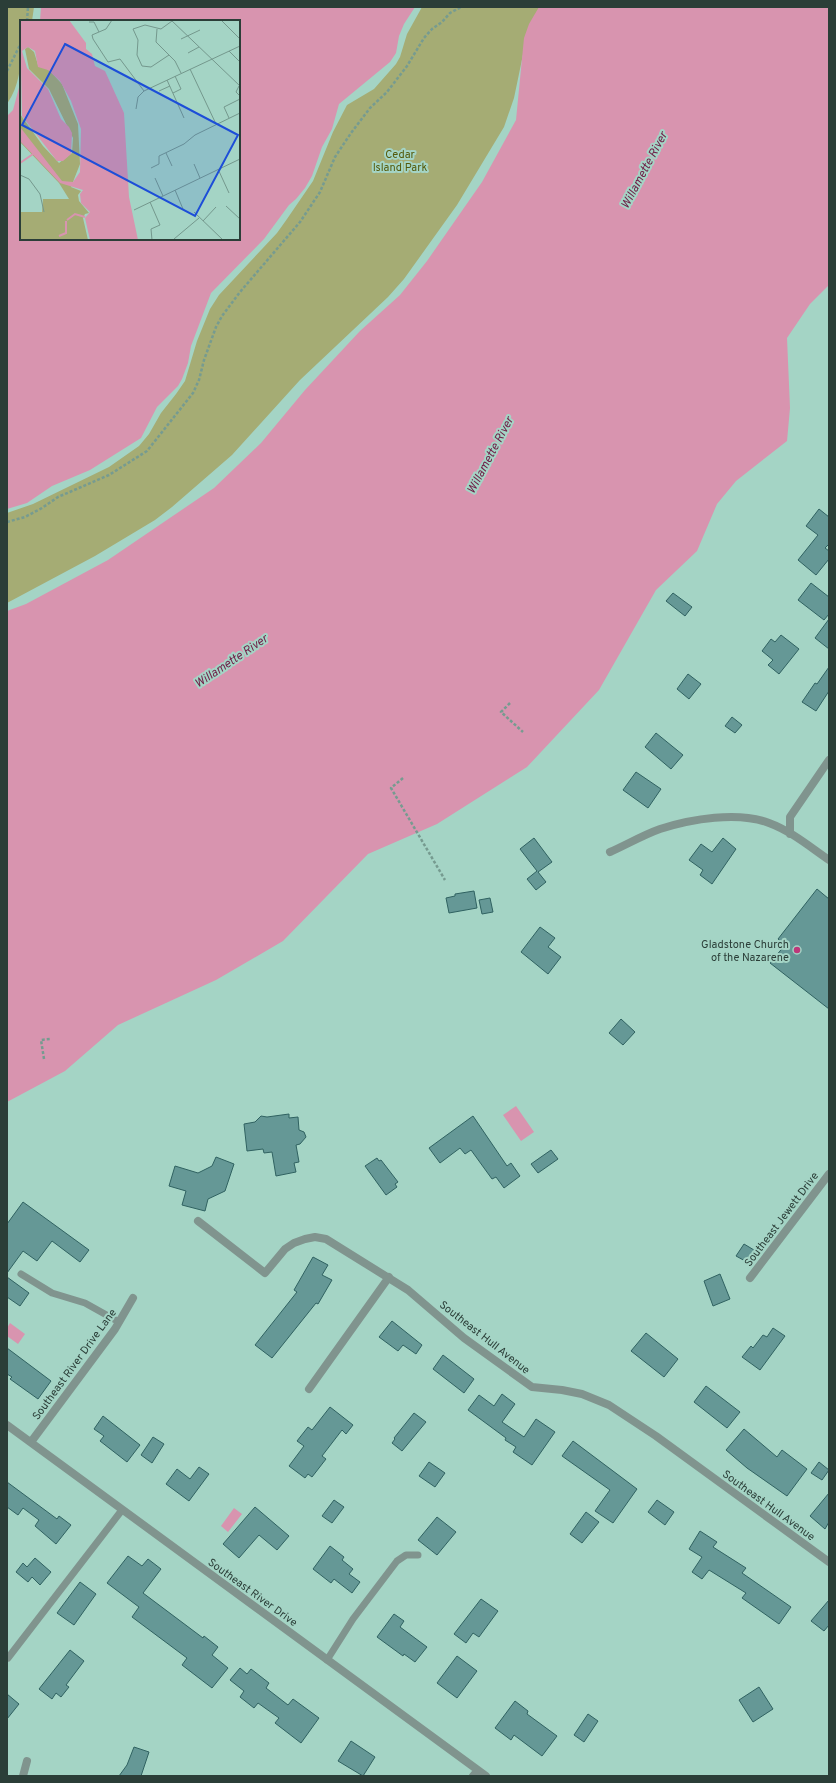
<svg xmlns="http://www.w3.org/2000/svg" width="836" height="1783" font-family="Overpass,sans-serif">
<rect width="100%" height="100%" fill="#a4d4c5"/>
<path fill="#a5ac74" d="M7 7H34L32 21H21C21 49 24 80 7 104Z
M422 7H543L525 45 514 98 504 127 457 205 404 279 388 297 300 380 232 455 172 507 155 520 95 556 7 603V513L33 504 109 467 139 446 149 434 161 413 176 394 185 381 197 341 210 309 219 295 277 233 287 219 313 181 333 132 347 105 374 89 396 64 400 57 407 34Z"/>
<path fill="#d894af" d="M41 7H415L404 24 399 36 396 53 390 62 339 104 332 129 322 147 312 176 305 188 296 199 289 205 264 239 211 293 191 346 188 363 182 379 178 386 157 407 141 438 90 470 52 486 27 503 7 509V116L13 110 21 80V239H239V21H40Z
M539 7H829V285L810 304 787 338 790 408 787 441 736 481 717 504 697 551 656 590 599 690 527 767 437 824 368 854 283 941 216 980 118 1025 65 1071 7 1102V611L26 604 108 560 214 488 261 443 305 390 360 331 400 295 427 261 482 182 516 120 524 38 529 24Z
M516 1106 534 1132 521 1141 503 1115Z
M10 1323 25 1334 18 1344 7 1336V1328Z
M234 1508 242 1514 228 1532 221 1526Z"/>
<path fill="#659896" stroke="#306261" d="M819 509 829 517V544L825 548 829 551V559L816 575 798 560 818 535 806 526Z
M811 583 829 597V614L824 620 798 600Z
M673 593 692 607 685 616 666 601Z
M829 619V649L815 638Z
M781 635 799 649 779 674 768 665 773 660 762 651 771 639 775 642Z
M829 667V691L816 711 802 702 815 683 817 684Z
M688 674 701 684 689 699 677 689Z
M732 717 742 725 735 733 725 726Z
M656 733 683 755 671 769 645 747Z
M636 772 661 789 648 808 623 790Z
M534 838 552 862 538 872 546 882 536 890 527 879 537 871 520 849Z
M723 838 736 849 712 884 700 875 703 870 689 860 701 844 712 852Z
M817 889 829 899V1009L770 963 785 945 778 939Z
M474 891 477 908 449 913 446 898 455 896V894Z
M490 898 493 912 482 914 479 900Z
M540 927 555 938 548 947 561 957 548 974 521 952Z
M621 1019 635 1032 623 1045 609 1033Z
M289 1114V1118L298 1117 299 1130 304 1132 306 1137 300 1144 296 1145 299 1162 294 1163 296 1172 276 1176 272 1152 264 1153 263 1149 247 1151 244 1124 255 1122 261 1116 267 1117Z
M473 1116 507 1166 511 1163 520 1176 504 1188 496 1177 492 1179 471 1150 465 1154 460 1148 440 1163 429 1148Z
M551 1150 558 1159 538 1173 531 1164Z
M216 1157 234 1164 225 1191 208 1199 205 1211 182 1205 186 1191 169 1186 175 1166 198 1173 212 1166Z
M377 1158 379 1161 381 1160 398 1182 395 1184 397 1187 386 1195 365 1166Z
M23 1202 89 1250 80 1262 52 1241 37 1261 23 1251 7 1273V1224Z
M744 1244 754 1250 747 1262 736 1256Z
M313 1257 328 1265 322 1275 332 1280 318 1304 316 1303 272 1358 255 1345 297 1292 294 1290Z
M720 1274 730 1299 713 1306 704 1281Z
M7 1277 29 1293 20 1306 7 1297Z
M392 1321 422 1345 416 1354 403 1345 398 1351 379 1337Z
M773 1328 785 1336 760 1370 742 1357 751 1346 753 1348 763 1335 767 1337Z
M646 1333 678 1359 664 1377 631 1351Z
M7 1348 51 1381 38 1399 10 1379 12 1377 7 1374Z
M443 1355 474 1379 464 1393 433 1369Z
M706 1386 740 1412 727 1428 694 1402Z
M502 1394 515 1404 502 1422 524 1437 536 1419 555 1432 532 1465 513 1452 516 1447 505 1440 506 1438 468 1410 479 1395 494 1406Z
M330 1407 353 1425 346 1434 342 1430 322 1456 326 1459 312 1477 308 1474 305 1478 289 1466 304 1446 297 1441 308 1427 312 1430Z
M414 1413 426 1422 402 1451 392 1443 395 1439 394 1438Z
M103 1416 140 1445 127 1462 100 1441 104 1436 94 1429Z
M744 1429 777 1457 782 1450 807 1469 787 1496 747 1468 726 1450Z
M153 1437 164 1444 152 1463 141 1455Z
M573 1441 637 1489 613 1523 595 1511 610 1490 562 1456Z
M429 1462 445 1473 435 1487 419 1476Z
M819 1462 829 1470 822 1480 811 1473Z
M199 1467 209 1474 189 1501 166 1484 177 1469 190 1479Z
M7 1482 57 1519 59 1516 71 1525 56 1544 35 1526 39 1520 23 1508 18 1515 7 1507Z
M829 1493V1522L825 1529 810 1516Z
M334 1500 344 1507 332 1523 322 1516Z
M657 1500 674 1512 665 1525 648 1512Z
M255 1507 289 1536 277 1550 259 1535 239 1558 223 1544Z
M586 1512 599 1522 582 1543 570 1534Z
M437 1517 456 1532 437 1555 418 1540Z
M700 1531 717 1542 713 1547 746 1568 742 1573 791 1607 779 1624 742 1598 746 1593 709 1570 702 1579 692 1572 702 1557 689 1549Z
M330 1546 344 1557 342 1560 353 1569 349 1574 360 1582 352 1593 334 1579 331 1583 313 1569Z
M128 1556 142 1566 148 1559 161 1569 143 1593 203 1638 204 1636 218 1647 212 1655 228 1668 212 1688 182 1665 187 1658 132 1617 139 1607 107 1583Z
M35 1558 51 1572 40 1585 32 1577 28 1582 16 1572 23 1563 27 1567Z
M80 1582 96 1594 74 1625 57 1613Z
M481 1599 498 1611 479 1637 473 1633 466 1643 454 1634Z
M829 1600V1625L824 1631 811 1621Z
M394 1614 404 1621 400 1627 427 1647 415 1662 404 1654 403 1656 377 1637Z
M70 1650 84 1661 66 1685 69 1687 61 1697 56 1693 52 1699 39 1689Z
M457 1656 477 1671 457 1698 437 1683Z
M240 1668 247 1674 251 1669 269 1683 266 1688 288 1705 293 1699 319 1718 301 1743 275 1723 279 1718 258 1703 254 1708 240 1697 244 1691 230 1680Z
M759 1687 773 1709 753 1722 739 1700Z
M7 1694 19 1704 7 1719Z
M515 1701 528 1711 527 1714 557 1736 542 1756 514 1735 511 1740 495 1728Z
M588 1714 598 1721 584 1742 574 1735Z
M351 1741 375 1757 363 1776 338 1761Z
M134 1747 149 1752 141 1776H119L127 1765Z"/>
<g fill="none" stroke-linecap="round" stroke-linejoin="round">
<path stroke="#769b90" stroke-width="2.5" stroke-dasharray="3 2" stroke-linecap="butt" d="M27 21 28 7
M7 71 21 43
M7 522 25 517 42 508 58 497 109 475 147 451 193 393 199 380 204 360 216 327 222 316 240 292 300 222 320 192 335 157 351 133 370 108 387 92 407 66 424 38 432 29 442 22 450 13 461 7
M510 703 501 712 523 732
M403 778 391 788 445 880
M44 1059 41 1040 50 1039"/>
<path stroke="#80948e" stroke-width="7" d="M21 1274 52 1293 85 1303 119 1322
M8 1658 122 1510
M327 1660 353 1619 397 1561 406 1555H418"/>
<path stroke="#80948e" stroke-width="8" d="M790 834V817L829 760
M610 852C626 845 643 835 660 829 691 819 738 811 769 823 791 831 810 847 829 860
M198 1221 265 1273 285 1249 294 1243 305 1239 315 1237 326 1239 408 1290 464 1338 532 1387 562 1390 582 1394 609 1405 656 1436 829 1562
M750 1278 829 1174
M309 1389 389 1277
M7 1425 486 1776
M31 1442 115 1329 133 1298
M23 1776 27 1761
M473 1776 478 1770"/>
</g>
<circle fill="#bd387a" stroke="#a4d4c5" stroke-width="1.5" cx="797" cy="950" r="4"/>
<g text-anchor="middle" stroke-width="4" stroke-linejoin="round" paint-order="stroke">
<g font-size="11" fill="#545a0b" stroke="#a4d4c5">
<text x="400" y="158">Cedar<tspan x="400" dy="13">Island Park</tspan></text>
</g>
<g font-size="11" fill="#2b3e38" stroke="#a4d4c5" text-anchor="end">
<text x="789" y="948">Gladstone Church<tspan x="789" dy="13">of the Nazarene</tspan></text>
</g>
<g font-size="11" fill="#2b3e38" stroke="#a4d4c5">
<text transform="translate(781 1219) rotate(-53)" y="4">Southeast Jewett Drive</text>
<text transform="translate(485 1337) rotate(38)" y="4">Southeast Hull Avenue</text>
<text transform="translate(74 1364) rotate(-54)" y="4">Southeast River Drive Lane</text>
<text transform="translate(769 1505) rotate(36)" y="4">Southeast Hull Avenue</text>
<text transform="translate(253 1592) rotate(36)" y="4">Southeast River Drive</text>
</g>
<g font-size="12" font-style="italic" fill="#702048" stroke="#a4d4c5">
<text transform="translate(644 170) rotate(-62)" y="4">Willamette River</text>
<text transform="translate(490 455) rotate(-62)" y="4">Willamette River</text>
<text transform="translate(231 661) rotate(-34)" y="4">Willamette River</text>
</g>
</g>
<g transform="translate(20 20)">
<rect width="220" height="220" fill="#a4d4c5"/>
<path d="M8 27 14 32 18 45 29 50 42 64 58 104 60 144 51 167 61 171 58 175 59 181 69 193 65 194 63 198 68 220H0V192H22L23 179H49L39 163 0 122V94L23 126 39 143 52 133 53 118 29 69 9 49 5 29Z" fill="#a5ac74"/>
<path d="M0 0H49L66 23V29L72 34 75 46 85 51 104 93 109 177 118 220H70L65 198 70 192 61 183 60 174 63 170 40 163 0 121V107L42 161 53 162 60 152 61 109 51 81 40 61 28 50 18 47 15 31 8 27 2 31 7 48 28 69 41 99 49 107 52 113 51 134 43 141H37L2 96Z" fill="#d894af"/>
<path fill="none" stroke="#d894af" stroke-width="2" d="M0 143 13 134M47 200 55 194 65 197M39 216 46 213V201"/>
<path fill="none" stroke="#74988d" stroke-width="1" d="M92 0 86 9 72 15 73 19 88 42 100 39 124 71M151 0 220 66M201 0 220 19M69 2H74L79 12M137 9 136 22 155 41 161 53M161 19 180 10M209 31 220 42M168 33 179 27M149 35 131 47 122 46 117 35 118 20 113 9 125 5 141 9 152 1M170 49 196 104M147 60 164 98M219 66 216 72 220 76M139 71 150 66M153 73 161 69 155 56M116 89 118 77 124 71 220 26M209 98 204 87 220 79M146 133 152 146M174 144 180 158M131 148 139 144V136L164 124 175 115 220 93M198 149 209 173M0 155 9 159 20 174 24 192M135 158 143 176M155 170 163 189M130 182 140 205 131 209 132 220M206 186 220 199M114 190 220 139M174 192 203 220M183 201 196 187M154 219 179 198"/>
<path fill="#1d4ed8" fill-opacity="0.15" stroke="#1d4ed8" stroke-width="2" d="M45 24 218 115 175 196 2 105Z"/>
<rect width="220" height="220" fill="none" stroke="#2b3e38" stroke-width="2"/>
</g>
<rect width="836" height="1783" fill="none" stroke="#2b3e38" stroke-width="16"/>
</svg>
